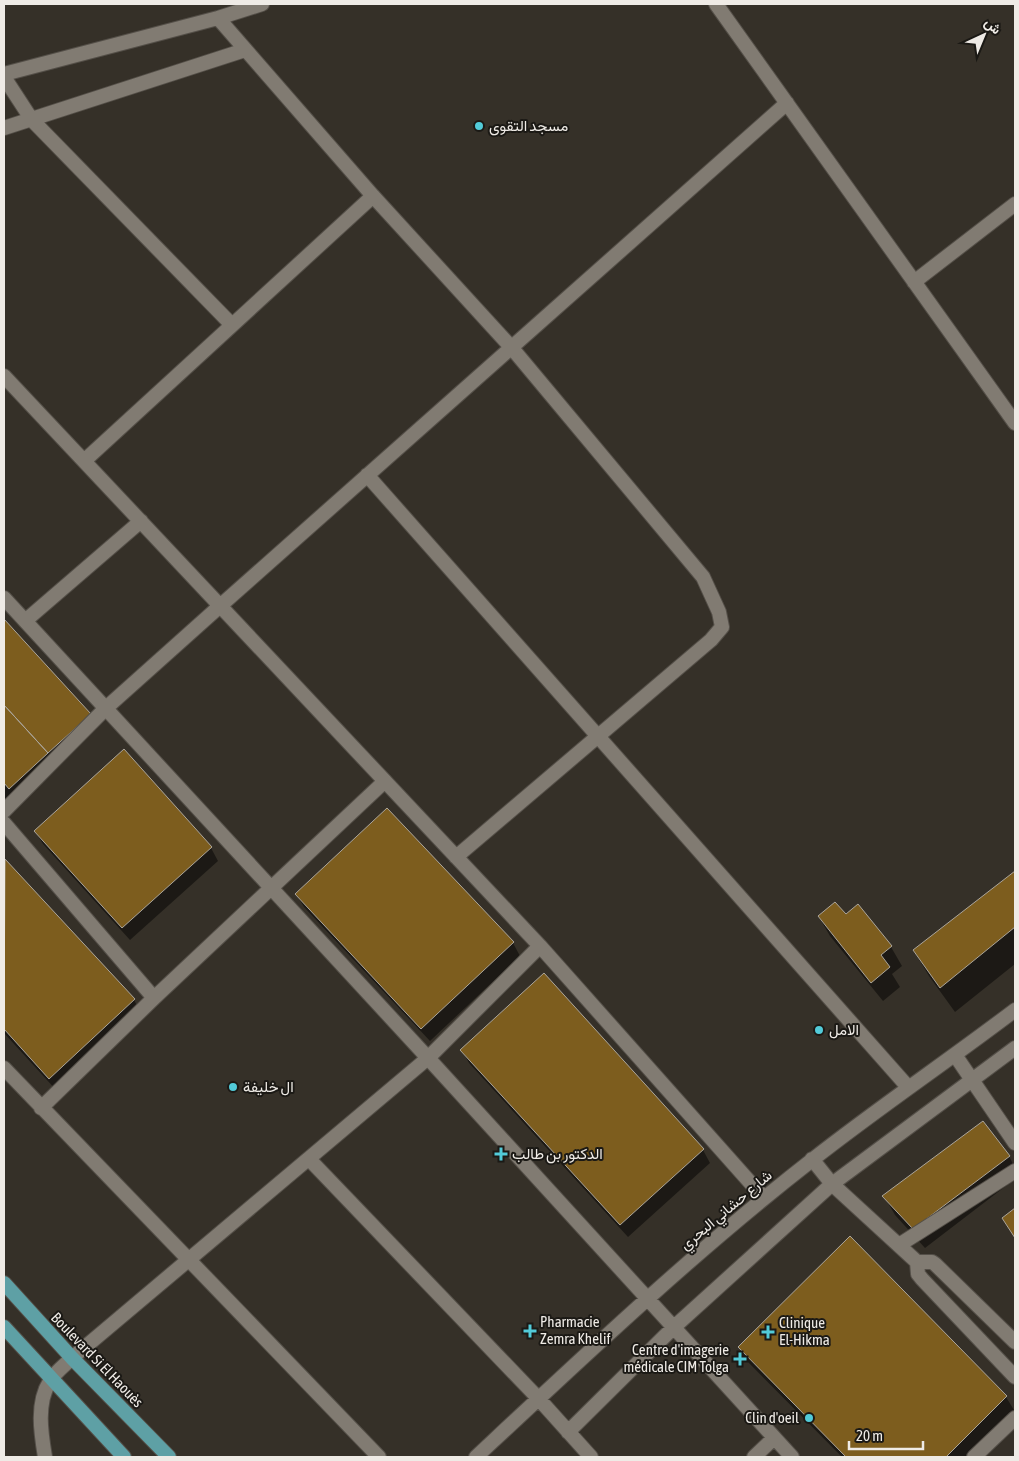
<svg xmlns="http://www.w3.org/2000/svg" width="1019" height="1461" font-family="'Asap Condensed',Vazirmatn,sans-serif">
<rect width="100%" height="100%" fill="#353028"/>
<path fill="#0007" d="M4 621 90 715 97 728 4 813Z
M35 831 211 848 218 861 130 940 43 844Z
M5 860 134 1000 141 1013 57 1091 4 1033Z
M1015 873V964L955 1012 929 976 914 951Z
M296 894 513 943 520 956 430 1041 304 907Z
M846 916 891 947 902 966 892 974 900 987 883 1001 830 936 819 917Z
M462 1050 703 1150 710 1163 628 1237 469 1063Z
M1009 1156 1015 1168V1179L925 1248 895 1215 884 1196Z
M850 1238 1006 1397 1014 1410 966 1457H842L747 1361 739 1348Z"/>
<path fill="#7d5d1e" stroke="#aba59b" d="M4 619 91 714 48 753 4 705Z
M4 705 48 753 9 789 4 783Z
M124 749 212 847 122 928 34 831Z
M387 808 514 942 421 1029 295 894Z
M5 859 135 999 49 1079 4 1029Z
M1015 871V927L940 988 913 950Z
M835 902 846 914 858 904 892 946 881 955 890 967 871 983 818 916Z
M544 973 704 1149 620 1225 460 1050Z
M983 1121 1010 1156 913 1229 882 1196Z
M1015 1208V1238L1002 1218Z
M850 1236 1007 1396 946 1457H846L738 1347Z"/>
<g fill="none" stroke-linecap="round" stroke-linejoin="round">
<g stroke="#544f48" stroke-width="16">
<path id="minor" d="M716 4 1015 423
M218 18 373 196 511 347 703 577 719 612 722 627 711 640 456 857
M4 74 218 18 262 4
M4 77 32 120 232 325
M4 128 245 50
M914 282 1015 204
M4 376 540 946 764 1198
M84 461 373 196
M367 475 908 1087
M4 598 428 1058 540 946
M25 621 141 521
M4 811 106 708 220 606 787 103
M4 823 154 998
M955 1055 1015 1143
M4 1068 379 1457
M41 1108 154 998 385 781
M309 1159 538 1398 591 1457
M812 1159 832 1184 917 1262 918 1274 922 1279 1015 1377
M899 1245 1015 1171
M917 1262H932L935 1264 1015 1342
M568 1432 673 1328 832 1184 1015 1048
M45 1457C41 1433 36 1403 50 1381 55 1372 65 1365 72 1358L428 1058 792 1457
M476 1457C585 1355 694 1252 812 1160 878 1108 948 1061 1015 1010
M754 1457 773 1439
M974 1457 1015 1418"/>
</g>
<g stroke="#544f48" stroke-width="16">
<path id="primary" d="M4 1283 72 1358 169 1457
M4 1327 124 1457"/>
</g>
<use href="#minor" stroke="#817b72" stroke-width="14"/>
<use href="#primary" stroke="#5ea0a5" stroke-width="14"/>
</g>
<g fill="#52cbd9" stroke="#1b1915" stroke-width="2">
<circle cx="479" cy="126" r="5"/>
<circle cx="819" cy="1030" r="5"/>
<circle cx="233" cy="1087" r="5"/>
<path d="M498.5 1146.5h5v5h5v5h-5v5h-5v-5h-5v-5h5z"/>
<path d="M527.5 1323.5h5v5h5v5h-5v5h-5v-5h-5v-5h5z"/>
<path d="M765.5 1324.5h5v5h5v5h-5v5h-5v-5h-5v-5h5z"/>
<path d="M737.5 1351.5h5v5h5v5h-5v5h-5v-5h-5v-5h5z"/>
<circle cx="809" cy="1418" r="5"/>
</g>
<g text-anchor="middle" stroke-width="4" stroke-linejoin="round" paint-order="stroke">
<g font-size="15" fill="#efebe6" stroke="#1b1915" text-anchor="start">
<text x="489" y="131">مسجد التقوى</text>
<text x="829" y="1035">الامل</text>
<text x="243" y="1092">ال خليفة</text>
<text x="512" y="1159">الدكتور بن طالب</text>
<text x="540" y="1327">Pharmacie<tspan x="540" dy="17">Zemra Khelif</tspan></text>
<text x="779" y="1328">Clinique<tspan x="779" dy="17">El-Hikma</tspan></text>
<text x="729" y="1355" text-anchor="end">Centre d'imagerie<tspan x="729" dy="17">médicale CIM Tolga</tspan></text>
<text x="799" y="1423" text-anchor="end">Clin d'oeil</text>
</g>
<g font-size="15" fill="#efebe6" stroke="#1b1915">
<text transform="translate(726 1210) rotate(-40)" y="5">شارع حشاني البحري</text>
<text transform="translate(97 1360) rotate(46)" y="5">Boulevard Si El Haouès</text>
</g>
</g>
<rect width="1019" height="1461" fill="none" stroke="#efebe6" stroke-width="10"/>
<g transform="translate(984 35) rotate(44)" stroke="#1b1915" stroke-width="4" paint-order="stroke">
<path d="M0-4L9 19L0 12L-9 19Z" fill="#efebe6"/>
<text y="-8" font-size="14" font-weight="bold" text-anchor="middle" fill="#efebe6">ش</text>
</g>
<path d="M849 1441v8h74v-8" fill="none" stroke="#efebe6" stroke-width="2.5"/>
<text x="856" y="1441" font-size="15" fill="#efebe6" stroke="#1b1915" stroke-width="4" paint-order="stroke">20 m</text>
</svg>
